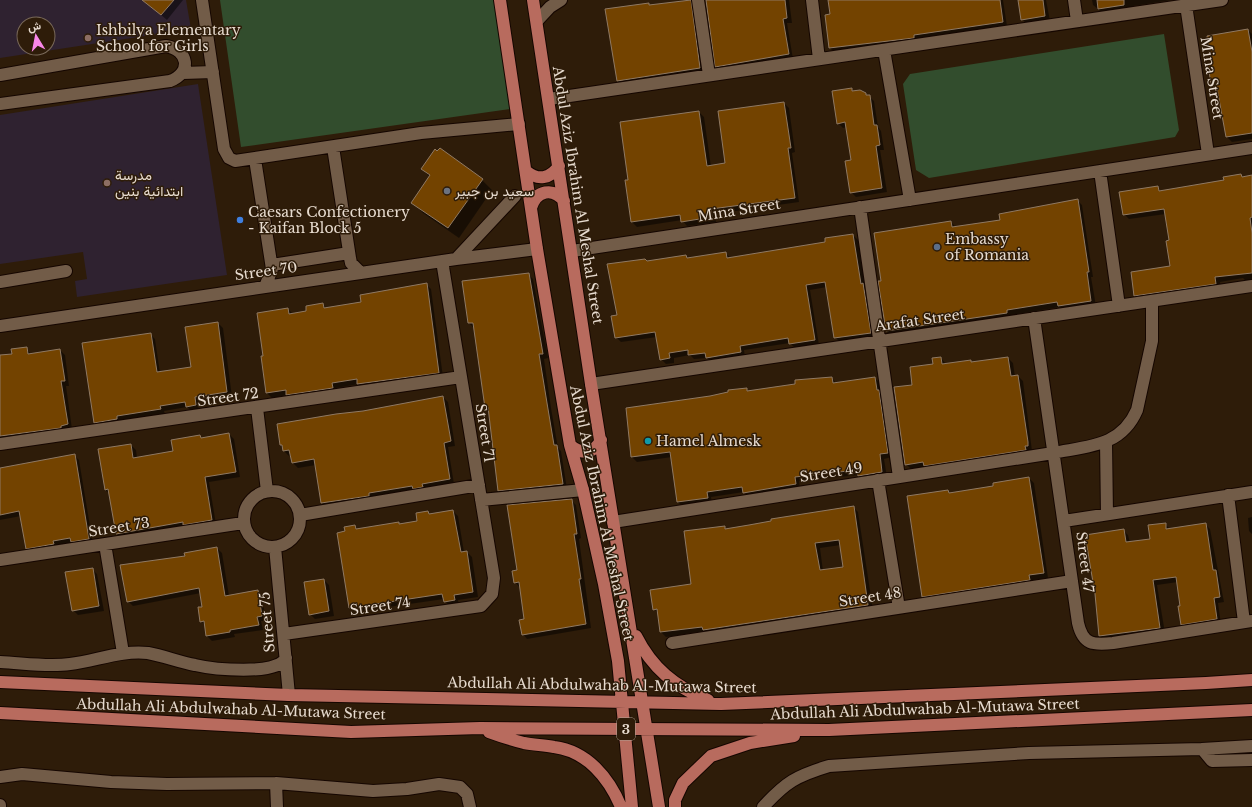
<svg xmlns="http://www.w3.org/2000/svg" width="1252" height="807" font-family="'Libre Baskerville',Vazirmatn,serif">
<rect width="100%" height="100%" fill="#2e1c09"/>
<path fill="#2f2230" fill-rule="evenodd" d="M0 0H186L191 29 0 58ZM24 24H48V48H24Z
M198 84 227 275 77 297 75 281 87 279 83 252 0 264V115Z"/>
<path fill="#324d2d" d="M220 0H496L510 109 241 147Z
M1164 34 1179 130 1175 137 929 178 916 170 903 84 910 74Z"/>
<path fill="#0007" fill-rule="evenodd" d="M149 0H183L167 20 152 7Z
M690 0 695 5 705 72 623 86 618 81 606 10Z
M706 0H789L792 23H787L793 59 721 71 716 66Z
M829 0H1003L1007 26 835 53 830 48 826 16 831 15Z
M1019 0H1046L1050 21 1027 24 1022 19Z
M1092 0H1172L1133 6 1134 9 1104 14 1093 5Z
M1248 30 1252 34V139L1232 142 1227 137 1218 88 1212 84V66Z
M851 89 854 92 866 94 874 101 878 127 881 131 884 150H880L887 192 856 197 851 192 852 160 847 127 843 128 838 123Z
M784 103 789 108 795 152 792 153 799 202 715 214 716 222 687 226 682 220 637 227 632 222 626 181 629 180 699 112 704 117 711 167 726 164Z
M438 152 482 180 492 190 459 238 423 213 412 202 430 177 422 169Z
M1252 176V283H1248L1243 278 1220 282 1221 288 1140 300 1135 295 1171 266 1166 214 1129 219 1124 214 1157 188 1162 192 1225 181 1224 178Z
M1077 200 1082 205 1093 277H1091L1096 306 1064 311 1060 307 1011 315 1012 318 891 336 886 331 879 282 951 222 956 227 1001 221Z
M853 235 858 240 865 286 868 289 875 337 840 342 835 337 827 287 810 290 819 345 795 348 790 343 744 350 745 357 712 362 707 358 694 359 690 355 674 358V363L666 364 661 359 657 337 621 342 616 337 618 316 647 262 725 253 731 258 826 243Z
M528 274 533 279 548 358 544 359 551 408 558 448 561 451 567 489 504 495 499 490 489 410 486 407 474 328 469 323Z
M426 284 431 289 443 377 363 389 359 384 336 388 337 393 292 399 288 395 272 398 267 393 262 357H264L288 309 293 314 307 312 322 304 327 308 363 303Z
M218 323 223 328 232 397 199 402 200 410 192 411 187 407 164 411 165 414 100 427 95 422 150 334 155 339 160 373 193 368Z
M26 348 31 354 60 350 65 355 69 386H66L72 429 0 444V356L13 355Z
M941 358 946 364 970 361 972 363 1008 358 1013 363 1015 377 1018 376 1023 381 1032 451 929 470 926 467 911 469 906 464 914 386Z
M832 378 837 384 875 378 880 383 892 457 884 459 887 477 864 480 859 475 799 481 800 489 749 497 744 492 711 497 712 503 683 507 678 502 672 457 637 462 632 457 627 409 710 397 746 389 749 392Z
M443 397 448 402 455 446 448 447 454 484 327 508 322 503 316 465 298 468 293 463 291 455 289 456 284 451 281 445 363 412Z
M229 434 234 439 240 477 209 482 216 524 121 539 117 534 110 494 105 490 131 445 136 450 137 458 174 452 200 436 203 439Z
M74 455 79 460 93 544 77 546 73 543 31 553 26 548 21 516 0 520V468Z
M1029 478 1034 483 1048 578 1033 580 1034 584 928 601 923 596 948 491 950 494 994 487Z
M571 500 576 505 581 538 579 539 591 628 527 639 523 634 525 620 520 588 515 582 518 571Z
M853 507 858 512 873 610 708 635 705 631 666 637 661 632 659 614 654 609 692 585 724 527 727 530ZM841 545 844 568 823 571 820 548Z
M453 511 458 516 464 552H467L472 557 478 597 458 600 459 605 449 606 444 599 354 612 349 607 346 532 355 526 359 530 399 523 401 525 418 522 428 512 430 515Z
M1252 517V534L1249 531 1248 518Z
M1165 524 1170 529 1205 524 1210 529 1224 602 1218 603 1221 624 1186 629 1182 624 1181 607 1178 582 1157 585 1165 633 1105 641 1100 636 1123 530 1128 535 1130 543 1152 540Z
M217 548 222 553 229 596 257 592 262 596 266 621H261L263 630 234 634 235 637 212 641 207 636 205 625 201 621 203 608 201 593 133 606 128 601 186 557Z
M92 569 97 574 104 611 78 615 73 610Z
M324 580 329 585 334 616 315 619 310 614Z"/>
<path fill="#734300" stroke="#8f7963" fill-rule="evenodd" d="M142 0H174L161 15Z
M691 0 700 68 617 81 605 9 649 3V5Z
M706 0H785L787 18 783 19 789 54 715 67Z
M828 0H1000L1003 22 914 35V38L829 48 825 15 830 14Z
M1018 0H1043L1045 16 1021 20Z
M1097 0H1124V5L1098 9Z
M1248 29 1252 52V133L1226 137 1216 83 1211 84 1208 65H1211L1207 36Z
M852 88V91L860 90 866 93V95H870L874 125H877L880 145 876 146 882 188 850 193 845 161 851 160 845 122 837 124 832 91Z
M784 102 791 148H788L795 198 711 209 712 217 681 222 680 215 631 222 625 180H628L620 122 699 111 707 166 725 163 718 111Z
M440 148 483 179 448 228 411 203 430 175 421 169 435 149 437 151Z
M1241 174 1242 177 1252 175V217L1250 218 1252 233V273L1215 277 1216 284 1134 296 1131 272 1170 266 1166 241 1169 240 1164 209 1123 215 1119 192 1158 186 1159 191 1224 180 1223 177Z
M1078 199 1089 272H1087L1091 301 1058 306 1057 302 1007 310V313L886 331 878 281H881L874 233 951 221 952 227 1000 220 999 214Z
M853 234 861 284 863 283 871 333 834 338 825 282 806 285 815 340 789 344 788 338 740 346 741 352 706 358 705 353 688 355V350L669 353 670 358 660 360 655 332 615 338 611 316 617 315 607 264 645 259 647 261 686 255 687 258 726 252 727 258 825 242V238Z
M529 273 543 354H539L547 403 554 445H557L563 484 498 491 488 407 485 408 473 323H468L462 281Z
M427 283 439 373 357 384V379L332 383 333 388 286 395V390L266 393 261 356H263L257 313 288 308 289 314 306 311V306L323 303 324 308 361 302 360 295Z
M218 322 227 392 195 397 196 405 186 407 185 402 160 406 161 409 117 416V419L94 423 82 343 151 333 157 372 191 367 185 327Z
M27 347 28 354 60 349 65 381H61L68 424 61 426V428L0 436V355L12 354 11 349Z
M941 357 942 364 971 360V362L1008 357 1011 376 1018 375 1028 442V446H1025L1026 450 924 466 923 462 905 465 894 387 912 385 910 367 933 364 932 358Z
M832 377 833 383 875 377 877 390H879L888 453 880 454 882 472 858 476 857 470 795 477 796 484 743 493 742 487 707 492 708 498 677 502 670 452 631 457 626 408 710 396 728 392V390L747 388V391L795 384V380Z
M443 396 451 441 444 443 450 479 422 484 423 487 413 489 412 486 369 493V496L321 503 314 459 292 463 289 450 283 451 282 445H280L277 424 336 414 363 411Z
M229 433 236 472 205 477 212 520 183 525V522L116 534 108 489 105 490 98 449 131 444 133 458 173 451 171 440 200 435 201 438Z
M75 454 89 539 71 542 70 538 53 541 54 544 26 549 19 511 0 515V468Z
M1029 477 1044 573 1029 575 1030 580 922 597 907 496 948 490 949 493 993 486V483Z
M572 499 577 534H574L581 579H579L586 624 522 635 519 620 524 619 519 582 514 583 512 571 517 570 507 505Z
M854 506 868 605 703 630 702 627 660 632 657 609 653 610 650 590 691 584 684 531 725 526V529L749 525 771 521V519ZM839 540 843 567 820 570 815 543Z
M453 510 461 552 467 551 473 592 454 595 455 600 444 602 442 594 349 608 337 533 345 531 344 527 355 525 356 529 399 522V524L417 521 416 513 428 511 429 514Z
M1166 523V529L1206 523 1213 570H1216L1220 597 1214 598 1217 619 1181 625 1178 606H1180L1176 577 1153 580 1160 628 1099 636 1095 594 1085 535 1124 529 1126 542 1150 539 1148 525Z
M217 547 225 596 258 590 262 616 257 617 259 625 230 630V632L206 636 204 621 200 622 198 607H202L199 588 127 602 120 565 185 556 184 553Z
M93 568 99 606 72 611 65 572Z
M324 579 329 611 309 615 304 582Z"/>
<g fill="none" stroke-linecap="round" stroke-linejoin="round">
<g stroke="#150600" stroke-width="14">
<path id="minor" d="M202 0 224 149 229 158 235 161 421 133 519 124
M698 0 709 75
M812 0 819 59
M1074 0 1077 21
M1186 5 1208 154
M537 21 550 7 561 0
M884 50 910 200
M183 73 213 72
M0 75 166 46C189 50 192 73 170 81L0 104
M549 99 1222 0
M333 147 350 258 351 263 361 273
M255 159 272 269 265 287
M1100 171 1119 306
M860 207 899 477
M572 251 1252 148
M456 259 515 196
M272 265 349 253
M0 282 66 271
M1034 318 1078 623C1083 645 1093 645 1113 643L1252 621
M0 326 456 259 537 249
M591 384 1252 286
M257 408 267 491
M1106 442 1107 514
M0 444 461 377
M878 480 899 608
M244 519a28 28 0 1 1 56 0a28 28 0 1 1-56 0Z
M1228 495 1244 622
M481 500 583 490
M300 515 479 485
M1064 521 1252 492
M613 522 1053 453C1088 446 1121 447 1137 410L1152 341V301
M105 544 123 653
M275 547 289 695
M0 560 243 523
M284 634 481 606 492 594 494 578 442 261
M672 643 1072 581
M0 662C23 663 47 667 70 664 96 661 121 650 148 653 164 656 179 662 195 665 212 669 277 676 286 658
M1202 749 1252 746
M0 777 22 774 111 782 167 784 276 783 373 791 407 789 439 784 460 787 467 794 470 807
M276 783 277 807
M0 805V807
M763 807C786 782 796 776 829 766L1029 753 1202 749 1212 761 1252 760"/>
</g>
<g stroke="#150600" stroke-width="14">
<path id="major" d="M500 0 537 249 570 445 583 490 604 584 618 661 632 807
M533 0 591 384 659 807
M526 171C538 181 550 179 559 166
M531 208C536 190 553 187 564 201
M570 445C581 455 594 454 601 440
M636 636C652 668 675 687 708 700
M0 682 289 695 721 704 1206 683 1252 680
M0 713 351 732 480 728 829 730 1252 710
M489 732C500 736 512 740 524 743 534 745 544 745 554 747 587 751 609 778 621 807
M675 807V800L683 783 711 756 750 743 794 736"/>
</g>
<use href="#minor" stroke="#725c48" stroke-width="12"/>
<use href="#major" stroke="#b86b5e" stroke-width="12"/>
</g>
<g fill="#8d6e63" stroke="#2e1c09" stroke-width="1.5">
<circle cx="88" cy="38" r="4"/>
<circle cx="107" cy="183" r="4"/>
</g>
<circle fill="#6b7280" stroke="#2e1c09" stroke-width="1.5" cx="447" cy="191" r="4"/>
<circle fill="#3f7fe0" stroke="#2e1c09" stroke-width="1.5" cx="240" cy="220" r="4"/>
<circle fill="#5c6f8a" stroke="#2e1c09" stroke-width="1.5" cx="937" cy="247" r="4"/>
<circle fill="#0f9aa8" stroke="#2e1c09" stroke-width="1.5" cx="648" cy="441" r="4"/>
<g text-anchor="middle" stroke-width="3" stroke-linejoin="round" paint-order="stroke">
<rect fill="#2e1c09" stroke="#b0a294" stroke-width="1" x="617" y="718" width="18" height="22" rx="3"/>
<g font-size="13" font-weight="bold" fill="#e7dbcf">
<text x="626" y="734">3</text>
</g>
<g font-size="14" fill="#e7dbcf" stroke="#2e1c09" text-anchor="start">
<text x="96" y="35">Ishbilya Elementary<tspan x="96" dy="16">School for Girls</tspan></text>
<text x="115" y="180">مدرسة<tspan x="115" dy="16">ابتدائية بنين</tspan></text>
<text x="455" y="196">سعيد بن جبير</text>
<text x="248" y="217">Caesars Confectionery<tspan x="248" dy="16">- Kaifan Block 5</tspan></text>
<text x="945" y="244">Embassy<tspan x="945" dy="16">of Romania</tspan></text>
<text x="656" y="446">Hamel Almesk</text>
</g>
<g font-size="14" fill="#e7dbcf" stroke="#2e1c09">
<text transform="translate(1212 78) rotate(81)" y="5">Mina Street</text>
<text transform="translate(578 195) rotate(81)" y="5">Abdul Aziz Ibrahim Al Meshal Street</text>
<text transform="translate(739 210) rotate(-9)" y="5">Mina Street</text>
<text transform="translate(266 271) rotate(-8)" y="5">Street 70</text>
<text transform="translate(920 320) rotate(-8)" y="5">Arafat Street</text>
<text transform="translate(228 397) rotate(-8)" y="5">Street 72</text>
<text transform="translate(485 433) rotate(81)" y="5">Street 71</text>
<text transform="translate(831 472) rotate(-9)" y="5">Street 49</text>
<text transform="translate(602 513) rotate(78)" y="5">Abdul Aziz Ibrahim Al Meshal Street</text>
<text transform="translate(119 527) rotate(-9)" y="5">Street 73</text>
<text transform="translate(1085 562) rotate(83)" y="5">Street 47</text>
<text transform="translate(870 597) rotate(-9)" y="5">Street 48</text>
<text transform="translate(380 606) rotate(-8)" y="5">Street 74</text>
<text transform="translate(267 622) rotate(-95)" y="5">Street 75</text>
<text transform="translate(602 685) rotate(1)" y="5">Abdullah Ali Abdulwahab Al-Mutawa Street</text>
<text transform="translate(231 709) rotate(2)" y="5">Abdullah Ali Abdulwahab Al-Mutawa Street</text>
<text transform="translate(925 709) rotate(-2)" y="5">Abdullah Ali Abdulwahab Al-Mutawa Street</text>
</g>
</g>
<g transform="translate(36 36) rotate(350)"><circle r="19" fill="#2e1c09" stroke="#786858"/>
<path d="M0-3L7 15L0 10L-7 15Z" fill="#f987e9"/>
<text y="-6" font-size="11" font-weight="bold" text-anchor="middle" fill="#e7dbcf">ش</text>
</g>
</svg>
